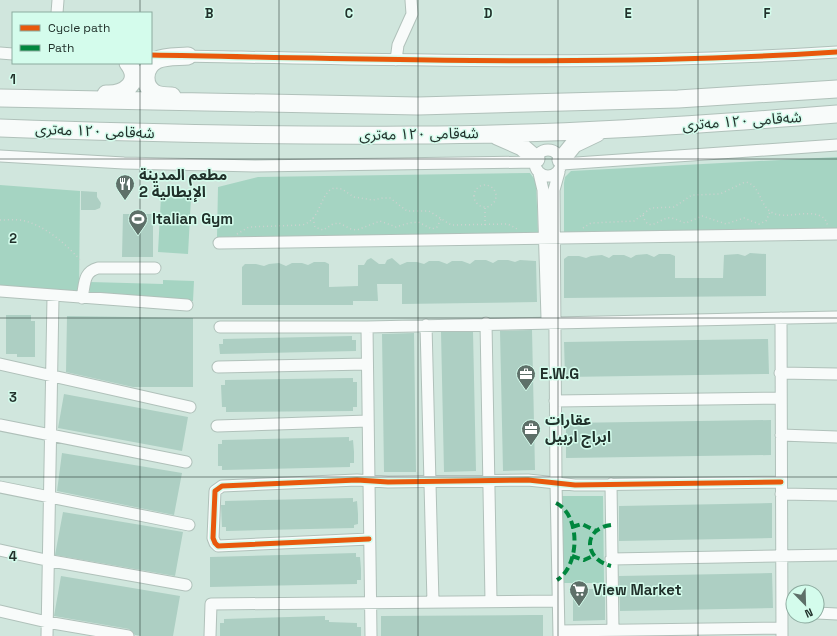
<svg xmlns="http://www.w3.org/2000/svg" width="837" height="636" font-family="'Space Grotesk','Noto Sans Arabic',sans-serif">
<rect width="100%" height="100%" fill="#d0e6dd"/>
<path fill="#a5d4c2" d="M837 157V228L564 233V183L565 177 571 171Z
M530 173 536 181 538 233 217 237 218 187 258 177Z
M0 185 80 191 79 294 21 290 0 285Z
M161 196 191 198 188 254 158 252Z
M163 280 194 281 193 301 90 298V282L163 284Z
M562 496H603L604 583H563Z"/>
<path fill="#adcfc3" d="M81 191 97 192V197L101 203 100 208 95 210H81Z
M123 214H153V257H122Z
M750 253 766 254V296L564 298V259L568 256H579L586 258 591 256 602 255 609 258 613 255H624L631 258 636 255 647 254 654 257 659 254H670L675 256V278H723L724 255 738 254 745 256Z
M371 258 379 264H385L387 260 392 258 400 265 407 262H417L424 264 429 261H439L447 264 452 261H462L470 264 475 260H486L493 263 498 260H508L515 262 520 260 536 261 537 302 402 304V284H377L378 301H353V305H242V267L245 264H256L264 266 269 264 279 263 286 266 292 263H302L308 265 314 262H325L329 264V287L358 286V265H364L367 260Z
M6 315H31V321H35V357H17V354H6Z
M67 316 193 318V387H133L66 372Z
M532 330 535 470 503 471 500 331Z
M441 332H473L476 471 444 472Z
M414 333 416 472H384L382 334Z
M352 336V340H356V351L220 354 219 344H223V339Z
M768 339 769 374 565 377 564 342Z
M353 378V382H357V407H353V411L226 412V407H222L221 385H225V380Z
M64 394 188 417 182 451 58 428Z
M771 420V455L566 458V423Z
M349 437V441L353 440 354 452V463H350V467L222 470V466H218V444H222V440Z
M62 453 182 473 174 515 57 491Z
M353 498V502L357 501 358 514V524L354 525V528L226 531V527H222L221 505H225V501Z
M772 503V538L619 541V506Z
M63 512 183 532 175 576 55 555Z
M356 553V557H360L361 569V580H357V584L210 587V557Z
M772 573 773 608 620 611 619 576Z
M61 576 180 596 173 636H141L135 635 129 629 54 616Z
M573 589H605V620L573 621Z
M531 615H543V636H381V616Z
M325 616V620H329V622L357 623V627H361V636H220V623H224V619Z"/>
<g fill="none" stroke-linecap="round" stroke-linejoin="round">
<g stroke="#b0c1ba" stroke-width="13">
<path id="minor" d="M57 13 58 0
M0 53 13 54
M182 56C400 60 619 66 837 52
M396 60 398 45 412 14 411 0
M535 163a13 13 0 1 1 26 0a13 13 0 1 1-26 0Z
M0 156 124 163 255 166 535 162
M562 164 837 145
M539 173 543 190 547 318
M219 243 837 234
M0 291 187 305
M82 298C85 284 83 272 98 268H155
M781 318 782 636
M486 323 491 601
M426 325 433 602
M220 327H367L837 317
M367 327 371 636
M0 364 190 407
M218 367 367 364
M780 373 837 374
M555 401 781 398
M0 425 186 462
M217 426 368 421
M781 435 837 437
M611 484 613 630
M0 487 189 525
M781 494 837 495
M369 539 218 546 215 543 213 538 215 491 222 486 357 480 388 482 528 480 575 485 781 482
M0 550 46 560 186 585
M611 559 837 555
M0 611 47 622 128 636
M817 613 837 614
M559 631 782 628
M47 636 53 297
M210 636 211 604 558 601
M559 636 556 483 554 190 559 172"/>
</g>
<g stroke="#b0c1ba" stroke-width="19">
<path id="highway" d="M106 94C124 95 143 82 128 63
M172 96C167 96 161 96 156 94 142 87 143 67 157 60 165 56 179 57 188 56
M0 98 418 106 678 99 837 89
M0 128C137 133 275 136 412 135 554 135 696 125 837 114
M497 136 522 147 536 159
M561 160 574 144 597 133"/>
</g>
<path stroke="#ccd2cf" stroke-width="1.5" stroke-dasharray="1 3" stroke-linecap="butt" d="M474 196a11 11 0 1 1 22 0a11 11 0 1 1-22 0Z
M643 215C648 234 659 219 668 218 674 217 680 222 686 223L702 216 726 224 744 218 759 224 766 221 770 212
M313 218 315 227 323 230 333 224 339 223 351 229 357 230 380 221 396 227 409 223 418 222 432 229 437 227 441 219
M0 220C8 220 18 219 25 221 47 227 67 245 81 261
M485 225V207
M583 228 591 223 634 221 651 208 674 207 692 195 720 194 745 182C761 184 759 207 773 213 788 220 812 207 825 219L828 226
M237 234 249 227 302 225C322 220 319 193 334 188L342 189 354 197 373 200 383 198H390L407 211H429L451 225 508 224 517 229"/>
<use href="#minor" stroke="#f8fbfa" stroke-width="11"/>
<use href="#highway" stroke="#f8fbfa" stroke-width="17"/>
<path stroke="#00873e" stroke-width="4" stroke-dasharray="8 4" stroke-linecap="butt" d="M556 503C581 515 580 566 557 580
M611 525C582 529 584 559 611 566
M572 527 582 524 596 531
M572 556 584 560 593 556"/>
<g stroke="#d4fcec" stroke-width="8">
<path id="cycleway" d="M151 55C380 59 609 67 837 52
M369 539 218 546 215 543 213 538 215 491 222 486 357 480 388 482 528 480 575 485 781 482"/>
</g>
<use href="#cycleway" stroke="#e8590c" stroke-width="5"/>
</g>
<path fill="none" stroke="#21312b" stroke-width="1" stroke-opacity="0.55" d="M140 0V13M279 0V636M418 0V636M558 0V636M698 0V636M140 63V636M0 159H837M0 318H837M0 477H837"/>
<defs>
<g id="restaurant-pin" transform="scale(1)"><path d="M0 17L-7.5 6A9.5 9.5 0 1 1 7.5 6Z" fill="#5e7069" stroke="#d4fcec"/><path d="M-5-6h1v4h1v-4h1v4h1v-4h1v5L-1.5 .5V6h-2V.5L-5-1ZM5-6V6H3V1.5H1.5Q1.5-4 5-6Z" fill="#fff"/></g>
<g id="stadium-pin" transform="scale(1)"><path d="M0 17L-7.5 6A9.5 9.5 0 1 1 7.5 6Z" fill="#5e7069" stroke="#d4fcec"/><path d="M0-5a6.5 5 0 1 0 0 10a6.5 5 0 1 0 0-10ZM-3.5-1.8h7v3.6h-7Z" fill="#fff"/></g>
<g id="office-pin" transform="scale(1)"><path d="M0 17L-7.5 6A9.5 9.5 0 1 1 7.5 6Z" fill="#5e7069" stroke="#d4fcec"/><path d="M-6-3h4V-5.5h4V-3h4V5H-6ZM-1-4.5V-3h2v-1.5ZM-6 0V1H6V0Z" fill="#fff"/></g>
<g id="supermarket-pin" transform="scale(1)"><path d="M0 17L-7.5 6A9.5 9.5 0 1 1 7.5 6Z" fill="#5e7069" stroke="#d4fcec"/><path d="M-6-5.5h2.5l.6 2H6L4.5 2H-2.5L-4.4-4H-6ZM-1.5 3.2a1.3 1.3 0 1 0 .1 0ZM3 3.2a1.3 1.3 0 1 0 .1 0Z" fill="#fff"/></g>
</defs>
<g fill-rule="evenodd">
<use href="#restaurant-pin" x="125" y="184"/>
<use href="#stadium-pin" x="138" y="219"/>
<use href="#office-pin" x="526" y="374"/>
<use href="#office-pin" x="531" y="429"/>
<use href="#supermarket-pin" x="579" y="590"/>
</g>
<g text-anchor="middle" stroke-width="3" stroke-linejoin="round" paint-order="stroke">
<g font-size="15" fill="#21312b" stroke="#d4fcec">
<text transform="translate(742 121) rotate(-4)" y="5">شەقامی ١٢٠ مەتری</text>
<text transform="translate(95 131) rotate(2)" y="5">شەقامی ١٢٠ مەتری</text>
<text transform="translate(419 134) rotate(-1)" y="5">شەقامی ١٢٠ مەتری</text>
</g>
<g font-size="15" font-weight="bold" fill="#21312b" stroke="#d4fcec" text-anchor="start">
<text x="139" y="180">مطعم المدينة<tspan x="139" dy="17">الإيطالية 2</tspan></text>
<text x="152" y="224">Italian Gym</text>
<text x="540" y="379">E.W.G</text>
<text x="545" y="425">عقارات<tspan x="545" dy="17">ابراج اربیل</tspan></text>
<text x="593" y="595">View Market</text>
</g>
</g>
<g font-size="13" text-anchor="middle" font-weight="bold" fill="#21312b" stroke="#d4fcec" stroke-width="3" stroke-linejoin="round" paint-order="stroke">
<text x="209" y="18">B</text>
<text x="349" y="18">C</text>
<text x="488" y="18">D</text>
<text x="628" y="18">E</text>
<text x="767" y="18">F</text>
<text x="13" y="84">1</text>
<text x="13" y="243">2</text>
<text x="13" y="402">3</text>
<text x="13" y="561">4</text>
</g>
<rect x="12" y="12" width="140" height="52" fill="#d4fcec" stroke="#8cab9f"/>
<rect x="20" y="25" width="20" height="6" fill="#e8590c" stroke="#8cab9f"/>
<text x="48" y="32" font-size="12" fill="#21312b">Cycle path</text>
<rect x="20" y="45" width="20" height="6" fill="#00873e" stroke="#8cab9f"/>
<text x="48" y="52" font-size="12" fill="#21312b">Path</text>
<g transform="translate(805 604) rotate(157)"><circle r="19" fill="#d4fcec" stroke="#8cab9f"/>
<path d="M0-3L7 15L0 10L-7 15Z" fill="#5e7069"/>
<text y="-6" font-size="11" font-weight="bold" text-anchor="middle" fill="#21312b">N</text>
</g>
</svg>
